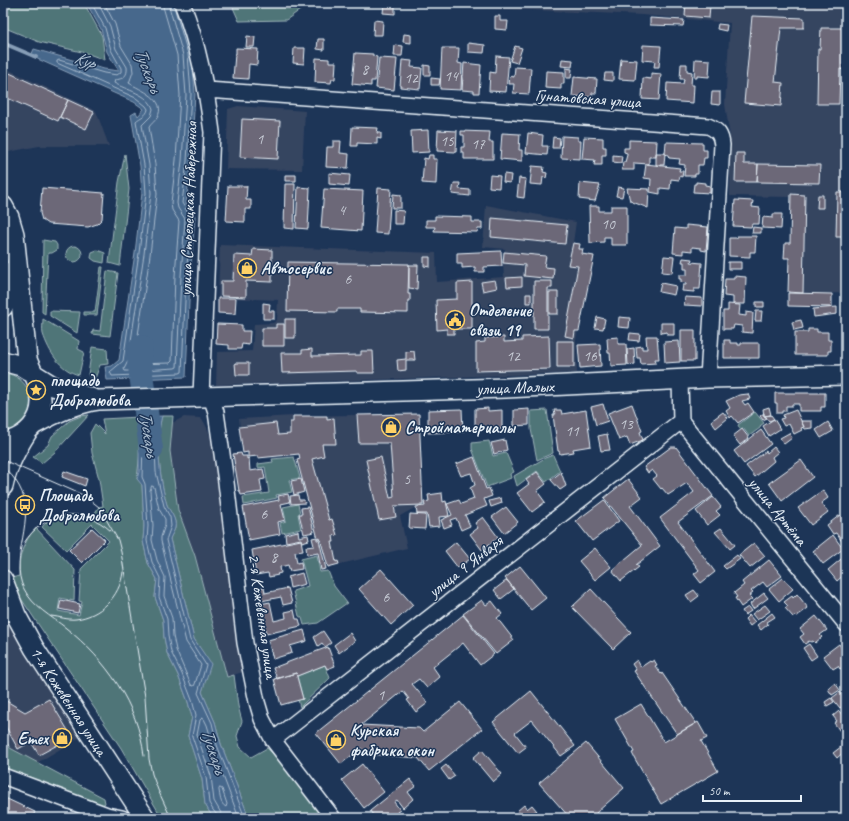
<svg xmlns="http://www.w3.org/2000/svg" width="849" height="821" font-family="Caveat,sans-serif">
<rect width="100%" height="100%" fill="#1d3557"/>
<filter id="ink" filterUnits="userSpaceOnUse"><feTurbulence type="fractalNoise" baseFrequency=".025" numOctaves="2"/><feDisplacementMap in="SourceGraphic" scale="8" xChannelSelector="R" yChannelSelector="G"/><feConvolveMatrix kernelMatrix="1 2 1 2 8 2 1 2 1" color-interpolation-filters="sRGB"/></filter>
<g filter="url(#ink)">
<path fill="#354461" d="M440 3H846V293L790 294 793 197 730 196V137L725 104 730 23 642 15 440 6Z
M3 67 96 111 109 146H39L3 153Z
M238 106 305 111 302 170 226 169 228 109Z
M486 205 576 222 573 243 580 244 579 249H583L582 254 594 256 576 340 577 373 216 385 217 352 252 351 254 324 273 323 277 320 278 300 227 298V299L218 298 220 245 436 253 437 282 504 277 503 263 505 249 483 247Z
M419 414 423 505 418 506 400 516 407 548 328 567 320 539H318L297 460 300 459 299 454 258 458 257 456 248 457V452L243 453 239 419 293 416Z
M184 417 200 418 204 422 209 432 218 472 246 671 227 677 195 556 178 510 170 451 172 423Z
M3 609 38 673 82 736 37 763 10 748 3 736Z"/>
<path fill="#4f7578" stroke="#9cb3b8" d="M3 3H86L85 5 102 36 105 60 86 53 39 42 3 27Z
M231 3H310L286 20 239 21Z
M125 154 129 189 120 266 109 263 119 182Z
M43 240 55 242 57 245V250L52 253H48L45 314 42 312Z
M66 254a8 8 0 1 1 16 0a8 8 0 1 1-16 0Z
M97 250 105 253 104 263 95 261 91 258 92 252Z
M101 267H103L97 315H84V312H95Z
M107 271 118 273 110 336 92 334 93 330 100 331Z
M50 311 80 312 77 333 50 316Z
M43 319 79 341 78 349 84 352 79 375C60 370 49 352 43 334 42 330 43 324 43 319Z
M92 347 107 349 108 364 100 365 94 381 88 375Z
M3 373C40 376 39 430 3 433Z
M547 410 553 453 537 460 531 429V411Z
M755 412 764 423 761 425 760 428 749 436 743 428 740 429 738 425Z
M89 415 55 452 42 463 33 457 48 445 52 436 69 421 81 416Z
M162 416H173L170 451 178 510 195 556 227 677 234 675 238 706 242 721 237 736 240 747 251 757 267 748 276 757 323 818H249L221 744 215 722 202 692 210 664 194 639 170 539C171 535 174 532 175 528 177 519 170 512 167 505 160 482 155 439 162 416Z
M139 417 140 423 145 428 142 434 137 479 142 484 144 526 143 541 148 563 157 579 155 597 163 620 164 637 167 653 178 675 188 702 192 717 188 736 202 779 205 804 210 813 215 818H162L121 748 20 597 12 578 19 576C18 557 23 542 36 528L75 570 74 601 60 598 58 611 79 615 82 602 79 601 81 569 109 541 92 524 66 550 42 527C54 512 74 513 91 518L99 507 103 506 99 479 92 453 90 433 95 424 105 434 102 419Z
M489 441 493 456 506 453 514 472 510 474 511 478 487 487 472 449V443Z
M553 455 560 471 546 482 537 471 517 486 514 476 545 458Z
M294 457 300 478 289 480 292 492 276 495 277 498 244 505 243 497 269 493 265 467 258 468V464L273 462 272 459Z
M298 504 300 513 298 514 301 529 282 533 280 523 286 521 283 507Z
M317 555 320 572 328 571 334 586 347 603 318 623 304 625 302 618 299 616 293 591 308 586 301 559Z
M325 665 330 678 300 707 298 700 303 699 297 676Z
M3 736 10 748 104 798 105 803 101 806 3 772Z"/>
<path fill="#46678c" stroke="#879eb7" d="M90 3H176L192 53 195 94 191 161 186 204 195 216 190 277 186 377 107 380 105 367 112 366 119 360 135 253 142 193 140 166 131 115 136 112 138 116 144 109 134 102 31 56 34 49 104 69 119 71 107 52 101 29 88 6Z
M162 416C155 439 160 482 167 505 170 512 177 519 175 528 174 532 171 535 170 539L194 639 211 664 202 692 215 722 221 744 249 818H215L210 813 205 804 202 779 188 736 192 717 188 702 178 675 167 653 164 637 163 620 155 597 157 579 148 563 143 541 144 526 142 485 137 479 139 472V444L145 428 140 423 139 417Z"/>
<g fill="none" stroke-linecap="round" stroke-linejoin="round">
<path stroke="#a7bacd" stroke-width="1" d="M93 3V6L105 28 111 50 121 68V72L117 75 104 73 59 60 57 61V63L136 98 146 106 148 109C147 116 140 117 136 121L144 165 146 193 139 253 123 361 110 372 112 376 180 373 182 372 186 277 191 218 182 203 187 161 191 94 188 54 173 3
M98 3 110 26 116 49 127 67C128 76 123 79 115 80L114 83C126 90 149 94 153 109L151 116 142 125 149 165 151 193 144 254 128 361 124 369 125 371H128L175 368 177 367 181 276 185 219 178 208 177 203 182 161 186 95 183 55 168 3
M104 3 115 24 121 46 132 64 133 72 129 83C140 90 168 99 157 118 155 121 151 124 149 127L155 164 157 194 150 255 134 362 136 364 170 363 172 361 175 276 179 221 172 210 171 203 176 160 180 95 177 55 162 3
M152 486 154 487 159 509 165 519V525L161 537V541L186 642 201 665 195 684 194 686 191 685 176 650 173 636 172 618 164 596 165 577 157 560 152 540 153 525 150 491Z
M220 788 222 789 227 804 226 807C220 804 220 796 219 790Z
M217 818V815L213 810 209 803 206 777 192 736 196 715 192 700 182 674 171 652 168 636 167 619 159 597 160 578 152 562 147 541 148 526 145 484 142 477 143 445 149 428 146 423 148 421 155 420 157 422 155 448 156 472 164 506 170 517 171 526 166 540 190 640 206 665 198 693 212 723 217 745 245 818
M222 818 221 813 214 801 211 776 197 735 200 720 202 718 204 719 207 725 220 768 239 818"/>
<path stroke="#879eb7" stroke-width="4" d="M3 43 36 57"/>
<path stroke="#46678c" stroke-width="24" d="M141 347 139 359 151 449"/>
</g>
<path fill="#6c6778" stroke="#e8f1f8" d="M686 3 710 5 709 18 685 16Z
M384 4 395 5V14L383 13Z
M495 16H500V21H508L507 30 495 29Z
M752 16 804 18V28H781L775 82 783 83 781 106 744 103Z
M650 18 684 20 683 26 650 25Z
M374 20 383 21 382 35H373Z
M718 24 727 25 726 31 717 29Z
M821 28H844L843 70 840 69 839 104H817L818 49H820Z
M404 34 411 35V43L403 42Z
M247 36 255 37 254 47H246Z
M318 39H324V50L317 49Z
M468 43 485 45 484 53 468 52Z
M395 45 403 46 402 56H394Z
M643 45 661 46 659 67H654L655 61 642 60Z
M515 46 522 48 517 63 510 61Z
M236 48 258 49 257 65 249 64 248 79 233 78 235 54H236Z
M294 48H305L304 64 293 63Z
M442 48H459L458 63 462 64 461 90 440 89Z
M355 53 373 54V56L377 57 375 81H371V86L352 84Z
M496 56 509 57 506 92 489 91 490 72 495 73Z
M316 58 329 59V62H336L335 79H332L331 83 315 82Z
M379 58 397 59 394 90 376 88Z
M562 59 573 60 572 67 561 66Z
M621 59 637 60 635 80 619 79Z
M695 59 710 60 709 77 697 76V78H694Z
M402 60 412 61 411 67 422 68 420 89 400 87Z
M464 63 481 65 479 93H474V91L462 90Z
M681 64H687V71L692 72 691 85H694L693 103 666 101 667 83 683 84 684 79H680Z
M424 65 430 66V75H424Z
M515 67 531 68 529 94 513 93 514 84H509L510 76 514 77Z
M566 68 572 69 571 78H566Z
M3 70 68 100 58 121 3 96Z
M546 71 564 72V84H561V89L545 88Z
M605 73H613V81L604 80Z
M651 73 661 74 659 100 642 99 643 78 651 79Z
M574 77 597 79 596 93H592V97L572 96Z
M431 78 440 79 439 85H431Z
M712 92H720V105L711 104Z
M68 100 94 112 86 129 60 117Z
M242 119 280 121 278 159 240 157Z
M352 127 378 128 377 133H381V139L377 138V144L357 143V146H351Z
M428 130 429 152 412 153 411 131Z
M438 130 457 131 456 152 437 151Z
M461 131 490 132 489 142H493V159H464V152H461V147H464V135H461Z
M502 133 520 134 519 150H522V161L500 159Z
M528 133 543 135 542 146H548L547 155 526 153Z
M562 136 578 137V141H581L580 159 561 158Z
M553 137 560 138 559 148H552Z
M584 137 603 138V147H606V155H602V165H594L595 160 582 159Z
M629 140 657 141 656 157H649V164L634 163V170H622L623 162H625L627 155V153L624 152V148H629Z
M333 141H341L340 153 349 154 348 168 326 167 327 147H333Z
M666 142 703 143V150H707V158H704L703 165H698V174H695V176H684L685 165 679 164 680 159 669 158 668 155 665 154Z
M656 153H665L664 165H656Z
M736 153H744V164H758L757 182H735Z
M429 155H433V159H437L436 184 422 183 424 158 428 159Z
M613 155 622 156 621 163 613 162Z
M646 164 680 168 679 171H683L682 177 680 176 679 180 671 179 670 189 660 188V194L650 192 651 179 644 178Z
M758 164 820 165 819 183 757 182Z
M532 166 544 167 543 172 547 173 546 178 543 177 542 185 530 184Z
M329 173 350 175 349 186 329 184Z
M504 174 511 175 510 183 503 182Z
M285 175H296V181H285Z
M490 175 500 176 499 188 489 187Z
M519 178 526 179 524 198 517 197Z
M696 182 705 183V185L710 186V193L693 192 694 184H696Z
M454 183H460L459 189 470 190V196L452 194Z
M580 183 600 185 595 201 579 199Z
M285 184H295L294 229 284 228Z
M228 186H247L246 200H251V209H245V222L226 221Z
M298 187 310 188 308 229 296 228Z
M618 187 624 188 622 197 616 196Z
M42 188 104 193 102 219 97 224 88 227 48 224 42 220 40 213Z
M378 188 391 189 388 234 375 233Z
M627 188 649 189 648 208 630 201Z
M324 189 363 191 361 231 321 228Z
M837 192H846V237H836Z
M393 194 401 195V208H392Z
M791 194 805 195 803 293 788 292 789 258H784L785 243H790Z
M818 195H823V208H817Z
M735 200 753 201 752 207 760 208 759 224H752L751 227 733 226Z
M589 206H599V211H611V206H627V245H611V237H604V242L590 243Z
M394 210 404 211 403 224H394Z
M773 214H782L781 229 762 228 763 217 773 218Z
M435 216 472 217V222H482V229H478L477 232 434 231 435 227H426V220H435Z
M492 218 567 225 565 244 491 237Z
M686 225 708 227 706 251 701 250V248L692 247V251L683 250V254L673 253 675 228 686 229Z
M753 227 761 228V233H752Z
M737 236H756L755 252H750V257L729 256V238H737Z
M573 243 580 244 579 249H583L582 254 594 256 579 331H575L574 338 565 336 578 266 568 265Z
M253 249 272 250V282L246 281V297L221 296V281H233L234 255 252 256Z
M501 251 502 266 484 267V272H475V267L462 268V264H457V253Z
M504 252 546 256 544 267 554 268 553 279 524 276 525 265 503 263Z
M664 256 674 257 672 273 662 272Z
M424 257H430V267L424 266Z
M683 258 692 259 691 262 702 263 700 289H694V292L682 291 683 285H686V283L681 282V279H679V275H687V269H684V262H682Z
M288 262 409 264 408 294H410V301H408V313L360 312V309H337V312L287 311Z
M728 262H741V269H728Z
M409 265H418L417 289 409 288Z
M734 276 746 277 745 304H733V297L724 296 725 279H734Z
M522 277V286L507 287 506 278Z
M495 280 497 288 483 291 481 282Z
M534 281H552V288H548V329H534Z
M472 282V329H454V334H447V329L437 330 436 300 457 299V283Z
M661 283 676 286 674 295 659 292Z
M549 292H558V314H549Z
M788 293 832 294V307L788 306Z
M526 294H531V303H526Z
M685 297 702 298V306L684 305Z
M218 298H236L235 314 218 313Z
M756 302H764V307H756Z
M263 303 270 304 269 311H274V319H263Z
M728 304 740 305 739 315 746 316V312L753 313 752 333 742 332V326L734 325 733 329H723V311H728Z
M837 307V314L814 317 813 309Z
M756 311H762L761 321H755Z
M597 317 605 319 603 329 595 328Z
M619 317 630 318 629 328 618 327Z
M285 319H295V338H285Z
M801 320 803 328 794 330 792 322Z
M661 323H674V335H667V332L661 333Z
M217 324 242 325V331H250L249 345 242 344 241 349H229V345L216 344Z
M276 324H284V346H262V328H276Z
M808 329H817V332H828V340H831V351H828V355H795V332H808Z
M681 330H695V361H681Z
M630 333 640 334 639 341 629 340Z
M549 336 550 369 476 371V343L485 342V338L504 337V342L522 341V337Z
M646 336H657L659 359H655L656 363 641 364 640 358H637L636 347 642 346V349H647Z
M618 337V344H626L627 365 611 366 610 353H608L607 338Z
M724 340H730V343H738V345H741V343H759V358H724Z
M557 341H574V367H557Z
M679 341 680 362 665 363 664 342Z
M600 344 601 366 580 368 578 345Z
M634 348 635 364 628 365 627 349Z
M312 349V356L361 355V351H373L374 373H357V371L282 373 281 353H302V350Z
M414 351 415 360H406V370L398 371 397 360 406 359V352Z
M235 363H249V375H236Z
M775 393H825V407H821V411H799V404H792V406H786V411H782V413H777V403H775Z
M748 394 750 399 742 401 745 405 748 403 754 412 738 423 732 416 730 418 726 411 730 408 726 401 739 395Z
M603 404 608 421 596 425 591 407Z
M632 404 642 431 640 432 643 440 630 445 627 437 619 440 608 413Z
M769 407 771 415 764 416 763 409Z
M488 408V411L502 410V429H475V409Z
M462 409 463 432 428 433V410Z
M529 409V425L514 426V410Z
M554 410H561L562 414 586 410 591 446 573 449 574 452 560 454 559 451H558L553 415H555Z
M796 410 804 427 801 428 802 430 794 434 789 424 784 426 780 419 784 418 783 415Z
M723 412 728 418 716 428 711 421Z
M764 413V416L767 418 763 420 760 416Z
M419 414 423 505 394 506 396 517 379 520 366 460 381 457 390 498 394 497 390 443H359L357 415Z
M771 415 774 419 769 421 765 416Z
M293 416H327V419L334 418 336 444H322L324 456 312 459 329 520 332 519 337 535 333 536 334 542H332L336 562 338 561 339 564 328 567 320 538 318 539 297 460 300 459 299 454 258 458V456L248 457V452L243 453 239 427 276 423 278 435 290 434V422H293Z
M774 419 780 429 769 436 763 426Z
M801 421H812V428L805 429Z
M828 422 833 431 821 438 816 430Z
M742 429 749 438 740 445 733 436Z
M761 430 771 444 744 464 734 451Z
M789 433 792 438 784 444 780 438Z
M607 434 610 450 601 451 598 436Z
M505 440 507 450 494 454 491 443Z
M671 447H676L713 496 678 522 715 572 701 583 694 574 699 570 660 518 694 492 687 483 668 495 662 488 661 489 653 479 657 476 652 470 648 473 644 467Z
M774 447 778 452 772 457 774 461 755 477 746 466 766 451 767 453Z
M241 453 242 456H247V459L249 458 250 471 263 469 265 479 260 480 262 492 241 495 240 491H239L233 454Z
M474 457 486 489 489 488 492 496 484 499 487 506 465 515 470 526 461 530 456 518 450 520 452 525 444 528 441 520 452 515 447 504 459 500 461 504 474 499 470 488 475 485 471 473 461 476 456 464Z
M801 460 813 477 782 501 769 483Z
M64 471 87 479 85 486 62 477Z
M537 472 546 484 537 491 545 502 532 512 517 493 529 484 526 480Z
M561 472 566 486 560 490 551 480Z
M301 479 304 492 294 495 291 481Z
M628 479 642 497 630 506 660 546 636 565 639 567 621 581 612 570 642 545 604 498Z
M823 490 828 498 821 503 828 512 811 525 798 508Z
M442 493 443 502 446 501 449 516 439 517 440 526 429 527 427 514H417L416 507 425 506 424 502 429 501 428 495Z
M288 494 290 502 281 504 285 520 278 522 280 534 249 540 243 507 279 500 278 496Z
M298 495 299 500H304L305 503 291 504 290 496Z
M713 497 721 507 716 511 720 515 707 525 696 511Z
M501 498 502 503 491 507 489 501Z
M604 500 619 521 592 541 576 521Z
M308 507 314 532 304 534 299 514H302L301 508Z
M506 507 518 522 504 533 492 517Z
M410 514 426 515 425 529 409 528Z
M840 515 846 524V541L843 543 836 533 833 534 827 525Z
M483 517 498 537 482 550 470 534 478 528 475 523Z
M92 528 105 540 82 563 69 550Z
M721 528 735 545 730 549 715 532Z
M298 531 299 537 308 535 309 540 302 542 301 539 286 542 285 534Z
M833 535 843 549 823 564 813 551Z
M317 537V540H319L326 569 321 570 318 553 307 555 306 547 314 546 312 538Z
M301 540 303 551 295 552 297 563 301 562 302 569 290 571 288 565 280 567 281 573 277 574 278 575 269 577 268 573 256 575 252 550Z
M456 542 470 559 458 568 445 551Z
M754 543 765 556 750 568 739 555Z
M595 548 611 567 595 580 579 561Z
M737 555 740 559 726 569 723 566Z
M846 555V573L837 581 828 570Z
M769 560 782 576 767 587 763 582 751 591 753 593 749 596 752 599 741 607 735 598 737 597 734 593 744 585 742 582Z
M520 566 546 598 531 610 505 578Z
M381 569 413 605 391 625 359 589Z
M302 573 305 584 290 588 288 577Z
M783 578 793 589 779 601 769 589Z
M507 580 514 589 501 599 494 590Z
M264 587 265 593 288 588 292 603 283 605 281 597 261 601 258 588Z
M591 589 631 632 613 649 572 607Z
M694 590 699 596 691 602 686 595Z
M764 593 768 598 753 609 750 604Z
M797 594 808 608 796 617 795 616 793 617 785 608 788 606 784 602 792 596 793 598Z
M61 600 80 604 78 613 59 609Z
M482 600 486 605 492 601 502 614 497 618 514 640 496 654 463 614Z
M270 602 274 621 286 618 285 612 294 610 296 619H299L301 626 266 634 260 604Z
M765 605 770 611 757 620 752 614Z
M748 607 751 611 745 615 742 611Z
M772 613 775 617 767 622 768 624 761 630 757 625Z
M463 615 494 654 480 665 463 643 433 667 440 677 427 688 419 679 412 684 428 703 416 712 407 700 409 699 403 691 361 725 419 728 423 732 460 702 482 729 429 771 418 758 366 754 361 748 341 764 316 733Z
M749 615 755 622 750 626 745 619Z
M816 616 827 630 820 635 822 637 815 643 813 641 811 642 809 641 805 644 800 637 804 634 800 629Z
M304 630 307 641 290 646 292 653 273 659 268 640Z
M323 631 331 643 325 647 322 643 318 646 314 637Z
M350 633 355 641 339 653 334 645Z
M809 644 817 656 811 660 803 648Z
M839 644 846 654V665L840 669 838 666 833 669 823 656Z
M328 647 335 666 327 669 325 665 297 676 296 673 277 679 273 668Z
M637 660 641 667 650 661 651 662 654 660 657 665 655 666 661 674 662 673 696 723 677 734 634 671 636 670 632 664Z
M296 673 303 699 281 705 274 679Z
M835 683 840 690 832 695 828 689Z
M531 691 575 746 561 756 532 720 515 733 526 747 518 753 493 722Z
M840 692 846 701V704L840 708 832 698Z
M831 698 834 702 827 706 825 702Z
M3 699 25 712 49 699 72 737 39 755 31 742 18 749 6 727 3 726Z
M641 704 664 742 698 722 707 738 701 741 718 771 661 804 635 759 632 753 634 752 615 719Z
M839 711 844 717 845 716 846 718V730L844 728 840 731 834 723 837 721 833 716Z
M586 743 624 788 596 813 601 818H570L539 783Z
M846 743V750L837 758 833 753Z
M482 750 502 774 493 782 473 758Z
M362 764 384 792 364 808 342 780Z
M446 765 455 776 449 780 441 769Z
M410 779 416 786 408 792 413 799 403 808 397 800 394 802 400 810 397 812 402 818H375L370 811Z
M3 797 35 812 32 818H11L3 814Z
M524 805 527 809 532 805 537 811 534 812 539 818H515L520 814 517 811Z
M650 810 657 818H640Z"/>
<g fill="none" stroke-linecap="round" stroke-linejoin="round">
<g stroke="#e8f1f8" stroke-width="18">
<path id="minor" d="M182 3C199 46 206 87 212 132L201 396
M207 90 708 126C718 130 721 135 722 145L708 378
M680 380 681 421
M211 397 216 412 226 482 245 643 257 702 262 719 273 740 333 818
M681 421 846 624
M273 740 681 421
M3 776 107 815 122 818"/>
</g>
<g stroke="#e8f1f8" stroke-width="22">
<path id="major" d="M3 206 9 217 14 234 27 359C30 369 37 378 39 388 45 407 38 425 21 436 16 439 9 442 3 442
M3 307 10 288 12 271
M3 361 21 366 53 386 97 400
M35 424C55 413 76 403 98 400L506 388 708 378 846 375
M3 486C7 466 16 449 27 432
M3 580 16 615 34 648 145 818"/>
</g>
<use href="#minor" stroke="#1d3557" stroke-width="15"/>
<use href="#major" stroke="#1d3557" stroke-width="19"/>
<path stroke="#e8f1f8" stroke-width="1" d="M3 460 85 496 99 507 118 540 121 552 145 697 149 759 152 774 158 790 171 818
M3 468C10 472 15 479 19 486 38 519 8 557 24 589 33 607 51 616 66 628 106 660 138 704 144 756
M24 543C44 511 83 505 111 531
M51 616C60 617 68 620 76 619 100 616 120 597 123 572"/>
</g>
</g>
<defs>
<g id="shop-ring" transform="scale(1)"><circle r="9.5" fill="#1d3557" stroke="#ffd166" stroke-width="1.5"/><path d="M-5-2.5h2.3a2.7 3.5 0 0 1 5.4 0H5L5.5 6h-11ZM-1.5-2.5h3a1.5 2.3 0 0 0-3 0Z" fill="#ffd166"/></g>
<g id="civic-ring" transform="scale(1)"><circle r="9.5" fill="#1d3557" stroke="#ffd166" stroke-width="1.5"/><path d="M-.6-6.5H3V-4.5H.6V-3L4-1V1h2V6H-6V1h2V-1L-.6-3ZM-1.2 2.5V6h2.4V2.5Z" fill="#ffd166"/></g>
<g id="sight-ring" transform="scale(1)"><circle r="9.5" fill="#1d3557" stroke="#ffd166" stroke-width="1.5"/><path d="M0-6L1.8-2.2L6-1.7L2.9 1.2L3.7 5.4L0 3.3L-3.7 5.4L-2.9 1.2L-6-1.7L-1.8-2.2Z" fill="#ffd166"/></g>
<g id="bus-ring" transform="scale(1)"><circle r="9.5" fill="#1d3557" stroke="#ffd166" stroke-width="1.5"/><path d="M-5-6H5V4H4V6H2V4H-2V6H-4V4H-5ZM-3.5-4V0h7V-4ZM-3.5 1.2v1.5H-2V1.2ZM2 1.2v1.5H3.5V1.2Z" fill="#ffd166"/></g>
</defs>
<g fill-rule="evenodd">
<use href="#shop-ring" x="247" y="268"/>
<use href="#civic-ring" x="455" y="320"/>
<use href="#sight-ring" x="36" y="390"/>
<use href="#shop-ring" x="391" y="427"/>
<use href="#bus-ring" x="25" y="505"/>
<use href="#shop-ring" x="62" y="738"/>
<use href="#shop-ring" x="336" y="740"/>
</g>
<g text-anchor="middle" stroke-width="3" stroke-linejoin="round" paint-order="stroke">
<g font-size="15" fill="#c9ced8">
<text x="365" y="74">8</text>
<text x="451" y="81">14</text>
<text x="411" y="83">12</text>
<text x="260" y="144">1</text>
<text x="447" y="146">15</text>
<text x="478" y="149">17</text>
<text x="342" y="215">4</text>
<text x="608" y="229">10</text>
<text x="348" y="284">6</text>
<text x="513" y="361">12</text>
<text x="590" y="361">16</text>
<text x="626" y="429">13</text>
<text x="572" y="436">11</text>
<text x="407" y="484">5</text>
<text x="264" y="519">6</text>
<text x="274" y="562">8</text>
<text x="386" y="602">6</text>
<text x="381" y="700">1</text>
</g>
<g font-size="17" fill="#e8f1f8" stroke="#1d3557">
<text transform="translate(588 98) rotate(4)" y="6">Гунатовская улица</text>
<text transform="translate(188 209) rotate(-88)" y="6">улица Стрелецкая Набережная</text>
<text transform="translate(515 387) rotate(-2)" y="6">улица Малых</text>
<text transform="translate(778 511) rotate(51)" y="6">улица Артёма</text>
<text transform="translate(465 566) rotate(-38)" y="6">улица 9 Января</text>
<text transform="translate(263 616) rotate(82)" y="6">2-я Кожевенная улица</text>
<text transform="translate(69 701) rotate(57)" y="6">1-я Кожевенная улица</text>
</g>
<g font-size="17" font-weight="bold" fill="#e8f1f8" stroke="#1d3557" text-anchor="start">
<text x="261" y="274">Автосервис</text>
<text x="469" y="316">Отделение<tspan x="469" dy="20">связи 19</tspan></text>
<text x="50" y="386">площадь<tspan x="50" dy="20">Добролюбова</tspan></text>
<text x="405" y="433">Стройматериалы</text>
<text x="39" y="501">Площадь<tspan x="39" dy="20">Добролюбова</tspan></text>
<text x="350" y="736">Курская<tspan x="350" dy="20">фабрика окон</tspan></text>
<text x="48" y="744" text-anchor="end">Emex</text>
</g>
<g font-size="18" font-style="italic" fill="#afc1d2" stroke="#1d3557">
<text transform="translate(85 60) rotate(20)" y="6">Кур</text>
<text transform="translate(148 70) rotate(69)" y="6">Тускарь</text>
<text transform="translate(149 434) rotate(82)" y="6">Тускарь</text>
<text transform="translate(214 751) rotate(73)" y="6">Тускарь</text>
</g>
</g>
<rect width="849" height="821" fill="none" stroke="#1d3557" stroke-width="16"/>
<rect x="8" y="8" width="833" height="805" fill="none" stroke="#e8f1f8" stroke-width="1.5" filter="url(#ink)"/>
<path d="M703 795v6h98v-6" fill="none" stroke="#e8f1f8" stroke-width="2"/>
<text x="709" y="795" font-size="12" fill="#e8f1f8" stroke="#1d3557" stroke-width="3" paint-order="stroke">50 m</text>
</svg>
